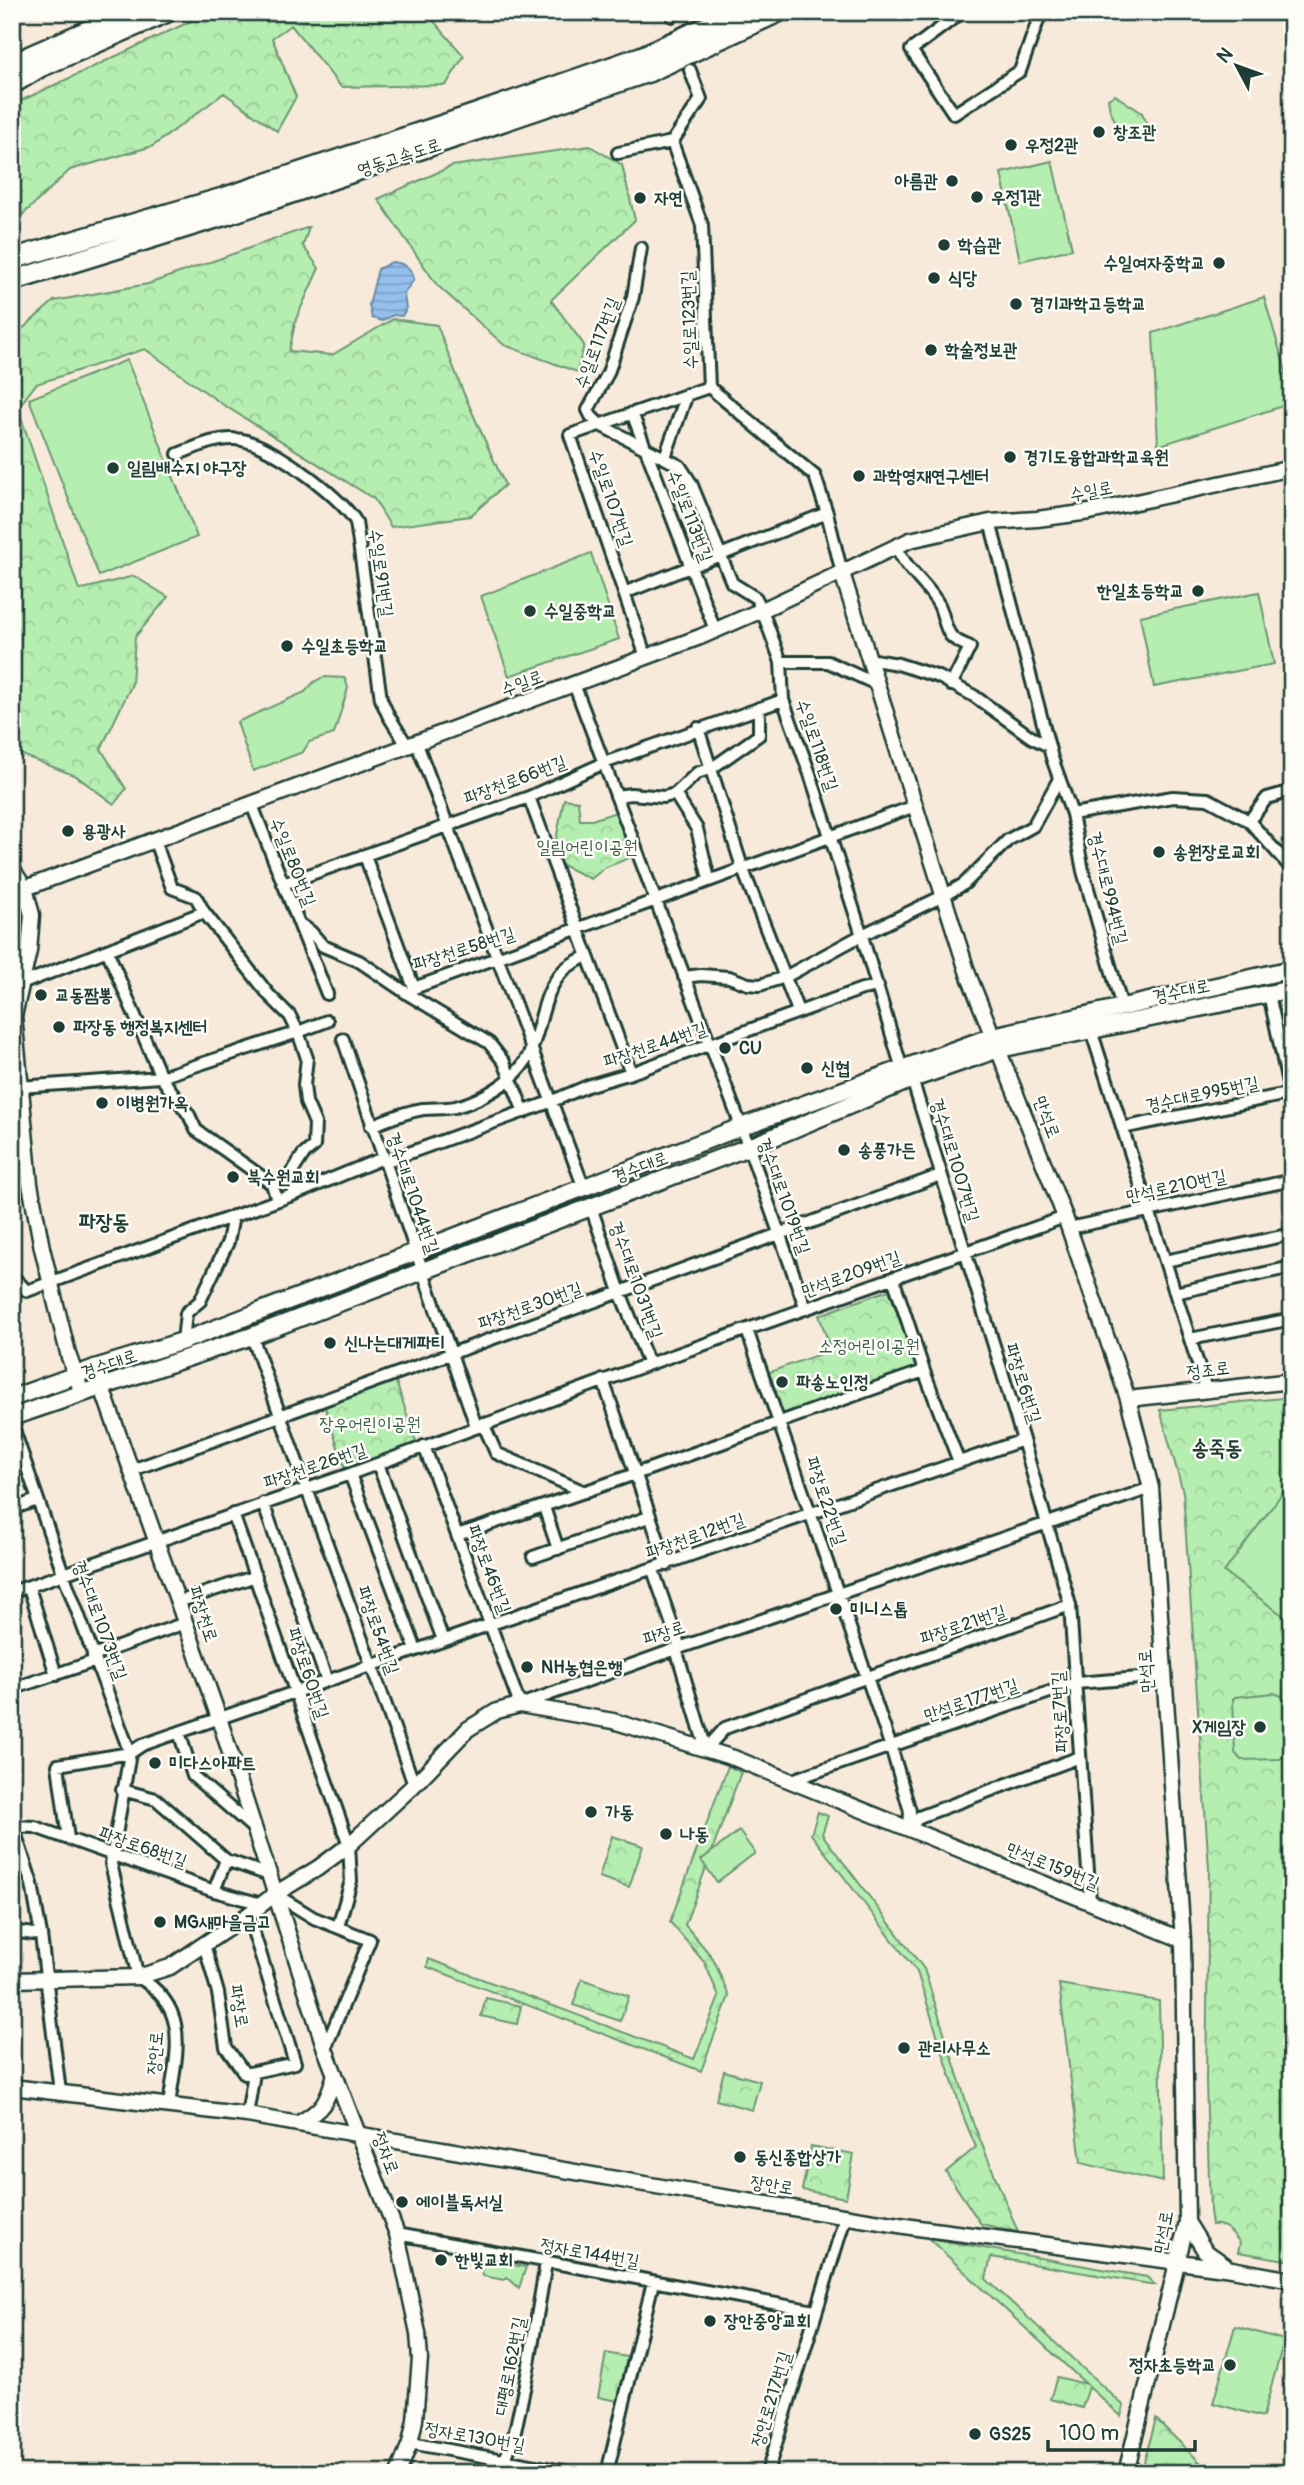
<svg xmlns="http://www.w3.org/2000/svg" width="1304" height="2485" font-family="Pangolin,'Poor Story',sans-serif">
<defs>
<pattern id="grass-tufts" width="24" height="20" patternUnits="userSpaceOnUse" patternTransform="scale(1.75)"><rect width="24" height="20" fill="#b6eeb1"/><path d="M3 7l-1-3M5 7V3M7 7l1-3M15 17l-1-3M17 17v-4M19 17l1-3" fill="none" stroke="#9ccd99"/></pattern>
<pattern id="forest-crowns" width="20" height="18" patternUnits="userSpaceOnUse" patternTransform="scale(1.75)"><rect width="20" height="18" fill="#b6eeb1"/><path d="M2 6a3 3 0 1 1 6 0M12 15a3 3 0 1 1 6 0" fill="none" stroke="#9ccd99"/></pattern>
<pattern id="water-rules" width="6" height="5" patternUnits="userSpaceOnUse" patternTransform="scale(1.75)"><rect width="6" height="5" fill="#95c0ee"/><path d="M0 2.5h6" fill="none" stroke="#799dc2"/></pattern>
</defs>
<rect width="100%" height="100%" fill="#f7eada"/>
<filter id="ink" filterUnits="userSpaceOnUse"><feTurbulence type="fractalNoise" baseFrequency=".0143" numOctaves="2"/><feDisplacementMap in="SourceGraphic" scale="14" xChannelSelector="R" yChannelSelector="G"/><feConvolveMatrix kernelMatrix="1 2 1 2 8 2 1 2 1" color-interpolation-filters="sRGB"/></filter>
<g filter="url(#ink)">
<path fill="url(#grass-tufts)" stroke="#6a9672" stroke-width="2" d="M1115 95 1142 113 1150 130 1126 142 1110 111 1108 99Z"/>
<path fill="url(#forest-crowns)" stroke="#6a9672" stroke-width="2" d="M210 12H426L464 56 446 85 341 87 291 25 272 38 296 97 277 131 224 93 153 146 70 170 12 225V105Z
M590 146 622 165 635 220 551 300 584 345 577 372 504 345 437 285 378 199 452 166Z
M309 227 303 246 319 268 296 319 289 351 332 355 393 319 437 325 464 394 505 485 470 516 391 527 374 499 222 404 145 349 36 384 18 408 79 590 134 576 168 597 135 637 132 684 101 749 126 789 114 804 76 776 12 751V578L21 521 12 504V338L54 301 148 284Z
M564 799 578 801 580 820H592L616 812 632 857 604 868 591 879 560 864 555 845Z
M889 1290 917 1369 783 1417 767 1373 831 1350 819 1315Z
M395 1379 417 1444 345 1469 324 1404Z
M1292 1397V2261L1238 2252 1240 2243C1233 2233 1225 2223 1212 2225L1210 2211 1206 2082 1209 1868 1183 1492 1160 1410Z
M728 1766 741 1772 685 1925 713 1958 729 1996 701 2071 427 1967 429 1959 694 2059 719 1997 705 1963 670 1922Z
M818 1812 828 1816 822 1834 924 1969 972 2120 1018 2232 981 2224 946 2172 976 2147 965 2121 917 1972 811 1834Z
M612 1836 643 1846 629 1887 599 1877Z
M582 1979 629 1996 620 2021 573 2005Z
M1059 1984 1159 2001 1163 2182 1081 2163Z
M486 1998 521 2006 517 2024 481 2016Z
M724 2071 760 2081 752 2110 716 2100Z
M811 2146 854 2154 846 2198 802 2190Z
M928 2238 1147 2277 1155 2285 991 2257 986 2279 1124 2406 1121 2416 1089 2387 1082 2408 1050 2399 1057 2377 1086 2384Z
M606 2353 627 2357 618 2401 598 2397Z
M1156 2419 1211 2473H1141Z"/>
<path fill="#b6eeb1" stroke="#6a9672" stroke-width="2" d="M1052 161 1072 249 1020 261 1001 173Z
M1264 297 1292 392V403L1158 446 1153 333Z
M127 360 197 537 99 576 29 399Z
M591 553 619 639 509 676 481 596Z
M1259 592 1274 664 1154 687 1140 616Z
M323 677 345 678 348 688 334 734 309 742 303 752 253 771 237 722 305 692 314 682Z
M1292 1480V1622L1224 1572Z
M1274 1693 1282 1696 1285 1701 1288 1753 1280 1759 1241 1760 1235 1753 1233 1699 1235 1697Z
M739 1831 755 1853 717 1882 701 1860Z
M484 2261 526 2267 519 2288 507 2277 504 2280 483 2276 482 2273Z
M1235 2326 1284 2340 1263 2417 1213 2403Z"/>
<path fill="url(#water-rules)" stroke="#668ca4" stroke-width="2" d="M392 262C404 263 411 267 414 279L404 294 406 309 402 316 393 315 382 321 372 318 369 305 378 269Z"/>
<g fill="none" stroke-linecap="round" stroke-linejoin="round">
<g stroke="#1f3d34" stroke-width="16">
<path id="street" d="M671 12 672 16
M962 12 911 50 954 114 1020 71 1041 12
M1281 12 1292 19
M690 70 701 99 672 142 702 225 709 387 815 476 827 513 842 573
M618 153 672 142
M641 248 633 297 608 373 588 410 591 416 600 425 680 466 691 483 732 583 756 598 762 610 781 662 783 700 810 774 859 926 902 1069
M632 413 715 630
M178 454C197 447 214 438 234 439 265 439 341 496 356 522L381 699 388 715 408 747
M665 457 687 394
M990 522 1052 758 1072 814 1083 871 1122 1007
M897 547C905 570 927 583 939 605 944 615 944 627 951 636 955 641 964 644 970 647L951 685
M624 593 827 513
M646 657 570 435 709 387
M868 659 898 664 939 677 974 696 1031 737 1049 746
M781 662H828L876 684
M574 684 744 1134 806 1309
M698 728 742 867 798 1011
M417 744 584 1188
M675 794 697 829 709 879
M616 796 631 794 664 797 675 794 697 773 712 768 759 735V708
M529 797 631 1073
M252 805 327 994
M1072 814 1173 797 1208 799 1249 821 1292 869
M1249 821 1267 798 1292 791
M154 839 172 888 196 897 204 912 269 995 290 1016 298 1032 307 1058 304 1085 306 1102 315 1123 314 1146 303 1155 289 1177 295 1194
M365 856 414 988 915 806
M283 884 529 797 604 763 783 700
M300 924 311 932 323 946 359 961 411 996 489 1043 504 1062 524 1112
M107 950 161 1077 189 1115 196 1130 272 1184 277 1200
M684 977 701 975 729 977 748 984 760 985 785 977 862 935 943 896 964 884 1008 840 1033 826 1059 779
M21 984 204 912
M1269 994 1291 1097
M1091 1030 1206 1389
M343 1039 476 1426
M912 1079 1023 1440 1070 1605 1090 1901
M19 1087 161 1077 298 1032 327 1021
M371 1126C388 1119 405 1112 423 1109 434 1108 445 1109 455 1107 476 1102 501 1088 516 1073 544 1045 536 999 563 971 569 964 579 961 586 956
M1122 1128 1292 1093
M384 1162 550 1102 590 1085 631 1073 862 989 878 986
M591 1207 620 1292 649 1364
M1069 1228 1292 1180
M1165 1261 1292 1234
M12 1276 27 1291 295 1194 383 1158
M893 1278 924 1371 959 1462
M1175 1293 1292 1267
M747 1330 891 1747 910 1811 909 1829
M252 1336C304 1486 362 1634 414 1785
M1190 1339 1292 1319
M183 1341 186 1313 200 1301 228 1242 233 1216
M603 1380 667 1565
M483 1423 496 1453 585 1492
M12 1424 63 1573 130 1753
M424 1446 520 1705 676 1649 1151 1488
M378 1464 443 1640
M132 1470 941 1175
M350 1474 416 1650
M263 1503 327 1681
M544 1507 558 1549
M12 1509 37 1500
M233 1514 349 1845 351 1881 338 1927
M457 1535C614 1484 768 1425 924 1371
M533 1557 649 1517
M653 1570 680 1648
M29 1587 56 1675
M12 1592 350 1474 649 1364 1065 1217
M178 1602 256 1576
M676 1649 706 1749
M93 1656 185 1623
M12 1689 95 1661
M179 1732 193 1776 254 1829
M706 1749 725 1728 1070 1605
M130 1753 111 1864 138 1977C192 2008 176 2054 169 2105
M792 1780 1076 1683 1165 1676
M122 1790 156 1799 226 1860 269 1875
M12 1823 32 1884 41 1935 60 2092
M12 1826 35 1827 214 1891 262 1904
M909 1829 919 1817 1080 1757
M68 1839 58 1765 130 1753 142 1745 1023 1440
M214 1891 226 1860
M275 1894 314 1918 370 1940 325 2049
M12 1931 41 1935
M204 1944 218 1993 226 2047 245 2074 295 2063 248 1915
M247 2115 254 2073
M397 2234 815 2311
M410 2443 575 2473
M500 2473 514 2436 528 2370 546 2263
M607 2473 653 2282
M767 2473 846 2215"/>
</g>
<g stroke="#1f3d34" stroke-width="19">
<path id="secondary" d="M842 573 968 974 1065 1217 1128 1399 1151 1488 1183 1940 1187 2222 1126 2473
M12 869 25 888 32 915 29 951 14 1016 30 1184 42 1248 69 1357 82 1393
M12 893 700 637 762 610 910 540 990 522 1037 519 1090 512 1292 468
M95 1368 219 1718 325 2049 397 2234 418 2333 420 2359 415 2420 410 2443 398 2473
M1128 1399 1292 1381
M12 1980 138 1977 170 1967 248 1915 275 1894 318 1868 349 1845 414 1785 468 1729 497 1711 520 1705 613 1721 734 1758 1183 1940
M12 2087 247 2115 685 2191 918 2228 1232 2269 1292 2280
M297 2124C323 2110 327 2102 335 2074
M1187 2222 1205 2251 1225 2265"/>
</g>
<g stroke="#1f3d34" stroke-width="21">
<path id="primary" d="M12 1398 95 1368 183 1341 741 1127 993 1036 1292 969
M12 1417 252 1336 762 1142 912 1079 999 1049 1292 989"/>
</g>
<g stroke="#1f3d34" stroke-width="24">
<path id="highway" d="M12 67 30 56 131 12
M12 84 40 67 167 12
M12 259 223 198 473 115 643 56 738 12
M12 281 229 214 648 72 778 12"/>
</g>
<use href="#street" stroke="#fdfcf7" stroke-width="10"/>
<use href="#secondary" stroke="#fdfcf7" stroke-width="14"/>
<use href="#primary" stroke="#fdfcf7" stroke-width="16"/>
<use href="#highway" stroke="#fdfcf7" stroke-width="19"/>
</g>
</g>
<g fill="#1f3d34" stroke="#fdfcf7" stroke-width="2.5">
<circle cx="1099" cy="132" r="7"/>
<circle cx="1011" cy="145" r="7"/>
<circle cx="952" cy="181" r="7"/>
<circle cx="977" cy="197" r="7"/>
<circle cx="640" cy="198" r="7"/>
<circle cx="944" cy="245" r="7"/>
<circle cx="1219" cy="263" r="7"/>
<circle cx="934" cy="278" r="7"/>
<circle cx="1016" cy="304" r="7"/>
<circle cx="931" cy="350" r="7"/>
<circle cx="1010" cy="457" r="7"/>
<circle cx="113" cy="468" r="7"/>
<circle cx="859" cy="476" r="7"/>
<circle cx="1198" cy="591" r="7"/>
<circle cx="530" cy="611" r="7"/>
<circle cx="287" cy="646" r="7"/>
<circle cx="68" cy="831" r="7"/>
<circle cx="1159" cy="852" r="7"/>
<circle cx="41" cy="995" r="7"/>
<circle cx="59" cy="1027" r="7"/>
<circle cx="725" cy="1048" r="7"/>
<circle cx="807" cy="1068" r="7"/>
<circle cx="102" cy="1103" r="7"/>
<circle cx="844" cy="1150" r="7"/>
<circle cx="233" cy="1177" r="7"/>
<circle cx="330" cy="1343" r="7"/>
<circle cx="782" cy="1382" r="7"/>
<circle cx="836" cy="1609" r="7"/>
<circle cx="527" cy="1667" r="7"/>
<circle cx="1260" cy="1727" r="7"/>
<circle cx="155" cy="1763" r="7"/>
<circle cx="591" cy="1812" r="7"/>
<circle cx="666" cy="1834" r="7"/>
<circle cx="160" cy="1922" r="7"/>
<circle cx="904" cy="2048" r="7"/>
<circle cx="740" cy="2157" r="7"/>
<circle cx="402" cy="2202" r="7"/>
<circle cx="441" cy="2260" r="7"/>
<circle cx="710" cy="2321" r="7"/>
<circle cx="1230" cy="2365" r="7"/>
<circle cx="975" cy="2434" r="7"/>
</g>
<g text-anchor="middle" stroke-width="5" stroke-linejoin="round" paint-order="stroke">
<g font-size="18" font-weight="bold" fill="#1f3d34" stroke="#fdfcf7" text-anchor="start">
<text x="1113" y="138">창조관</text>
<text x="1025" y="151">우정2관</text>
<text x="938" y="187" text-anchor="end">아름관</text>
<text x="991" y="203">우정1관</text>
<text x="654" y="204">자연</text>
<text x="958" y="251">학습관</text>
<text x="1205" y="269" text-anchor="end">수일여자중학교</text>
<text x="948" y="284">식당</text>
<text x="1030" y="310">경기과학고등학교</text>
<text x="945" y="356">학술정보관</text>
<text x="1024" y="463">경기도융합과학교육원</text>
<text x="127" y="474">일림배수지 야구장</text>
<text x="873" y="482">과학영재연구센터</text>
<text x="1184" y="597" text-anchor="end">한일초등학교</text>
<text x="544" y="617">수일중학교</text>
<text x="301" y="652">수일초등학교</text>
<text x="82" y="837">용광사</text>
<text x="1173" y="858">송원장로교회</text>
<text x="55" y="1001">교동짬뽕</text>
<text x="73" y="1033">파장동 행정복지센터</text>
<text x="739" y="1054">CU</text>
<text x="821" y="1074">신협</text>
<text x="116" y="1109">이병원가옥</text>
<text x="858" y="1156">송풍가든</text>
<text x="247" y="1183">북수원교회</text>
<text x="344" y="1349">신나는대게파티</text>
<text x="796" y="1388">파송노인정</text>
<text x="850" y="1615">미니스톱</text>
<text x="541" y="1673">NH농협은행</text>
<text x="1246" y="1733" text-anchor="end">X게임장</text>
<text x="169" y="1769">미다스아파트</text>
<text x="605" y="1818">가동</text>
<text x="680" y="1840">나동</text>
<text x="174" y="1928">MG새마을금고</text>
<text x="918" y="2054">관리사무소</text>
<text x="754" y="2163">동신종합상가</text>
<text x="416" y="2208">에이블독서실</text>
<text x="455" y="2266">한빛교회</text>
<text x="724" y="2327">장안중앙교회</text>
<text x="1216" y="2371" text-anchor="end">정자초등학교</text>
<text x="989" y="2440">GS25</text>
</g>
<g font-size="18" fill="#1f3d34" stroke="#fdfcf7">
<text transform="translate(399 157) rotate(-18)" y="6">영동고속도로</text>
<text transform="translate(689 320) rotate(-92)" y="6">수일로123번길</text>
<text transform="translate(597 343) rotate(-69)" y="6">수일로117번길</text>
<text transform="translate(1091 491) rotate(-11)" y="6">수일로</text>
<text transform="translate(611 498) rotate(71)" y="6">수일로107번길</text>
<text transform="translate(690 516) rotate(69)" y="6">수일로113번길</text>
<text transform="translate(381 573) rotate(82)" y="6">수일로91번길</text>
<text transform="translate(522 683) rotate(-21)" y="6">수일로</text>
<text transform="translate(817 745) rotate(71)" y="6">수일로118번길</text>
<text transform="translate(515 780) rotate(-21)" y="6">파장천로66번길</text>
<text transform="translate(293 862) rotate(68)" y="6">수일로80번길</text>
<text transform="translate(1108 888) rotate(76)" y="6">경수대로994번길</text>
<text transform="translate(464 949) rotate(-18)" y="6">파장천로58번길</text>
<text transform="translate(1181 991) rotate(-12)" y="6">경수대로</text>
<text transform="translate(655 1045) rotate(-19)" y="6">파장천로44번길</text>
<text transform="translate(1202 1094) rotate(-12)" y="6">경수대로995번길</text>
<text transform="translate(1047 1117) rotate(69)" y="6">만석로</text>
<text transform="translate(955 1160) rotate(73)" y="6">경수대로1007번길</text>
<text transform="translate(640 1167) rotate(-21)" y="6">경수대로</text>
<text transform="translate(1176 1186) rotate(-12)" y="6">만석로210번길</text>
<text transform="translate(413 1193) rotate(71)" y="6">경수대로1044번길</text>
<text transform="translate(784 1196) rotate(70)" y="6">경수대로1019번길</text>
<text transform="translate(851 1274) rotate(-20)" y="6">만석로209번길</text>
<text transform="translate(636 1280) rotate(70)" y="6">경수대로1031번길</text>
<text transform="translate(530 1306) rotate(-20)" y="6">파장천로30번길</text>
<text transform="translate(109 1364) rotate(-19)" y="6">경수대로</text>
<text transform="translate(1208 1370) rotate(-7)" y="6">정조로</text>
<text transform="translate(1023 1383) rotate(72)" y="6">파장로6번길</text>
<text transform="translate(315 1466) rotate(-19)" y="6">파장천로26번길</text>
<text transform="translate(826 1501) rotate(71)" y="6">파장로22번길</text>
<text transform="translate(695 1536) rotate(-20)" y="6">파장천로12번길</text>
<text transform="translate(489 1569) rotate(69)" y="6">파장로46번길</text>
<text transform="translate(203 1614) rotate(71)" y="6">파장천로</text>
<text transform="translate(100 1620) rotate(70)" y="6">경수대로1073번길</text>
<text transform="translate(963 1625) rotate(-19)" y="6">파장로21번길</text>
<text transform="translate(378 1630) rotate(70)" y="6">파장로54번길</text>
<text transform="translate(664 1633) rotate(-19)" y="6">파장로</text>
<text transform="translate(1146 1671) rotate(-94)" y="6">만석로</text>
<text transform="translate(308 1673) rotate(71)" y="6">파장로60번길</text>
<text transform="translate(971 1700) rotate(-19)" y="6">만석로177번길</text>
<text transform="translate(1060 1712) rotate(-93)" y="6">파장로7번길</text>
<text transform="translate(143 1847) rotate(19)" y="6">파장로68번길</text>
<text transform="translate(1053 1866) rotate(22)" y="6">만석로159번길</text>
<text transform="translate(239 2006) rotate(80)" y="6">파장로</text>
<text transform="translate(155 2053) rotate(-85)" y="6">장안로</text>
<text transform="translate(386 2153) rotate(69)" y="6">정자로</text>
<text transform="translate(772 2185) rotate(9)" y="6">장안로</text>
<text transform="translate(1163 2232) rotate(-80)" y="6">만석로</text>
<text transform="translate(590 2253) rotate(10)" y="6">정자로144번길</text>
<text transform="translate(510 2366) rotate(-79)" y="6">대평로162번길</text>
<text transform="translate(771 2399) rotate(-73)" y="6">장안로217번길</text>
<text transform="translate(475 2437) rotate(10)" y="6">정자로130번길</text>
</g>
<g font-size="18" fill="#3d604d" stroke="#fdfcf7">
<text x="587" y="853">일림어린이공원</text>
<text x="869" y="1352">소정어린이공원</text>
<text x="370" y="1430">장우어린이공원</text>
</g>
<g font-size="21" font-weight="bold" fill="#1f3d34" stroke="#fdfcf7">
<text x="104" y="1229">파장동</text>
<text x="1217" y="1455">송죽동</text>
</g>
</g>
<rect width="1304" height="2485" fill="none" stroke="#fdfcf7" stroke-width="42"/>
<rect x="21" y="21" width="1262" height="2443" fill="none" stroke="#1f3d34" stroke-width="2.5" filter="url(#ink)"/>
<g transform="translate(1237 66) rotate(311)" stroke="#fdfcf7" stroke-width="5" paint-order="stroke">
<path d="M0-5L12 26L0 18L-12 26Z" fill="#1f3d34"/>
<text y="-10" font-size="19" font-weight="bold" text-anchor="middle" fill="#1f3d34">N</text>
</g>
<path d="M1048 2440v10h147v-10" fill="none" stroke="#1f3d34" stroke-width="3.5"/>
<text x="1059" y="2440" font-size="21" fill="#1f3d34" stroke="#fdfcf7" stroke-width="5" paint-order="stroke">100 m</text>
</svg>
